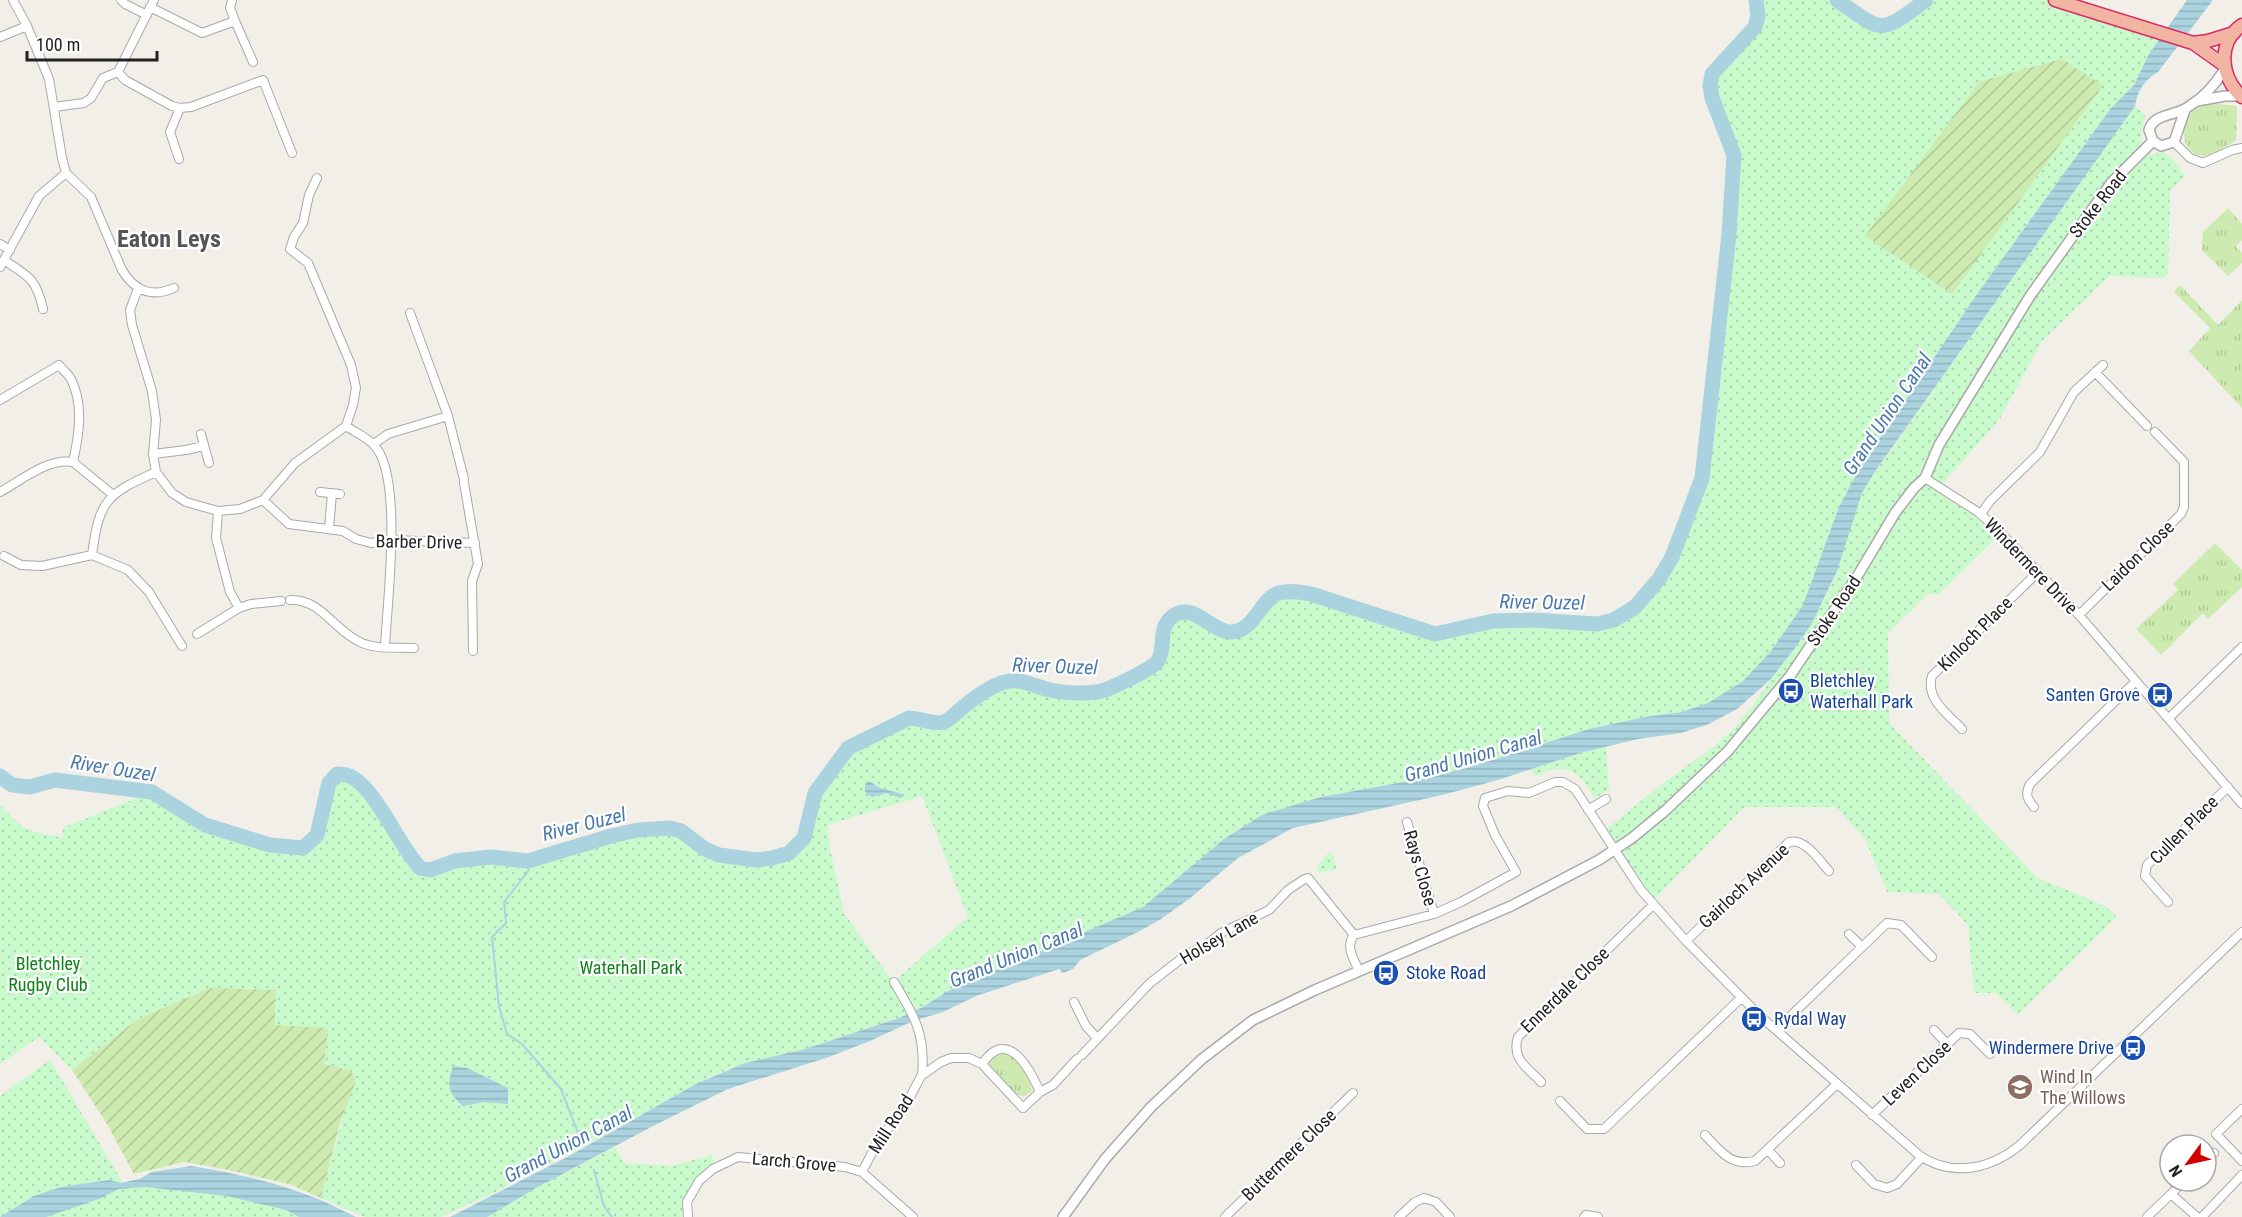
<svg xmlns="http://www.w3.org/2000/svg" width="2242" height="1217" font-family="'Roboto Condensed',sans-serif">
<defs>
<pattern id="grass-tufts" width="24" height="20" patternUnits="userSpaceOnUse" patternTransform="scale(1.5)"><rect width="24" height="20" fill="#cdebb0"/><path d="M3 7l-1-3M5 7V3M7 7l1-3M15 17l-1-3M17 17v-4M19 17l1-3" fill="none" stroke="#b0c997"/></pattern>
<pattern id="park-dots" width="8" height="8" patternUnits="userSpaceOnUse" patternTransform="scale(1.5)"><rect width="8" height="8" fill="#c8facc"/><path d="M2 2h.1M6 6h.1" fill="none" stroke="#acd6af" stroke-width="1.8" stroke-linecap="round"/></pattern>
<pattern id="garden-furrows" width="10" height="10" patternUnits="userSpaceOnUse" patternTransform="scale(1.5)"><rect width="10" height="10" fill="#cdebb0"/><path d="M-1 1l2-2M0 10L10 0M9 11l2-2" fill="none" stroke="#b0c997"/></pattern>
<pattern id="water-rules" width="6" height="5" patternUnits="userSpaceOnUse" patternTransform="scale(1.5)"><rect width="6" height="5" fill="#aad3df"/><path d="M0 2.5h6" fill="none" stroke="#92b5bf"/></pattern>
</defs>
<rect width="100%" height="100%" fill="#f2efe9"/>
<path fill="url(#grass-tufts)" d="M2217 104 2237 106 2236 140C2229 145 2220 151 2211 154 2181 164 2175 120 2198 108 2204 105 2210 105 2217 104Z
M2228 208 2242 224V240L2236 246 2242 253V263L2228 276 2202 250 2203 232Z
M2180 285 2218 325 2242 300V408L2189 351 2210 328 2174 292Z
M2215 543 2242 570V587L2208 619 2203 613 2161 655 2136 629 2178 590 2173 584Z
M998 1052 1010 1053 1029 1079 1032 1091 1025 1096 1017 1095 988 1063 990 1057Z"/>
<path fill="url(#park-dots)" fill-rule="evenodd" d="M1756 0H1837L1870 23 1880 27 1893 24 1909 17 1936 0H2055L2163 34 2149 54 2134 85 2111 108 1975 297 1859 469 1839 507 1803 605 1771 651 1743 681 1708 703 1681 712 1645 717 1589 729 1467 768 1420 779 1321 797 1239 829 1224 839 1143 907 948 991 921 1008 899 1018 802 1050 745 1063 722 1072 696 1084 598 1139 495 1192 441 1217H365L321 1198 354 1077 324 1064 275 1026 276 990 210 988 138 1019 72 1070 39 1037 0 1064V805L22 827 36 832 64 838 62 828 152 792 205 825 270 845 303 848 317 835 329 783 337 774C344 774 350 775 355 779 380 797 398 844 420 868L430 870 455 861 491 857 528 861 611 836 638 830 670 828 681 831 705 849 719 855 757 860 772 858 789 853 804 838 815 793 848 748 909 718C920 718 933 725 944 722 950 720 957 712 962 708 974 698 994 684 1010 681 1021 679 1035 686 1045 688 1062 693 1088 695 1104 690 1115 686 1150 670 1157 662 1167 650 1156 629 1173 616 1193 601 1212 632 1231 632 1254 632 1261 598 1280 593 1290 590 1301 592 1311 594L1435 634 1493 621 1533 620 1597 624 1614 620 1635 607 1659 579 1672 557 1702 478 1729 234 1734 155 1712 98 1710 86 1712 74 1755 27 1758 16ZM922 796 968 917 893 982 844 913 830 848 828 825Z
M2135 106 2145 115 2140 138 2151 155 2163 152 2175 162 2185 176 2170 191 2168 274 2164 278 2110 276 2042 341 1999 420 1936 491 1970 513 1997 537 1939 594H1928L1888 633 1889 723 2038 878 2105 906 2117 917 2018 1015 1996 993H1974L1968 925 1939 894 1887 892 1865 839 1836 807H1744L1654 900 1605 830 1666 781 1715 746 1739 723 1795 648 1826 596 1837 571 1854 513 1862 493 1876 471Z
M1606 747 1609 790 1594 799C1582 771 1563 760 1535 777L1531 769 1580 753Z
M1332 852 1337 869 1319 873 1317 868 1327 854Z
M50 1060 123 1183C177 1193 252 1191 299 1217H0V1096Z
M615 1147 624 1163 672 1166 711 1155 715 1162 694 1180 681 1217H487L536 1188Z"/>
<path fill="url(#garden-furrows)" d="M2061 59 2103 85 1952 294 1865 236 1979 82Z
M210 988 276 990 275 1025 328 1028 324 1064 351 1071 356 1081 340 1123 321 1198 289 1184 224 1169 184 1162 134 1174 107 1124 72 1070 138 1019Z"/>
<path fill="url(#water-rules)" d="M2187 0H2213L2158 72C2143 82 2139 88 2135 106L1876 470 1862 493 1837 571 1812 623 1795 648 1771 679 1737 709 1709 724 1681 733 1638 739 1580 753 1498 780 1442 795 1293 828 1238 858 1189 899 1161 919 1138 932 1080 960 1073 969 1063 973 1059 969 976 996 943 1012 913 1021 870 1041 826 1058 728 1089 655 1125 536 1188 487 1217H450L569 1156 696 1084 745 1063 802 1050 899 1018 921 1008 948 991 1143 907 1224 839 1262 815 1321 797 1420 779 1467 768 1589 729 1645 717 1682 712 1708 703 1743 681 1771 651 1803 605 1839 507 1859 469 1975 297 2111 108 2134 85 2149 54Z
M869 781 880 788 902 794 904 796 900 798 886 793 872 797 865 792V785Z
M453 1066 467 1068 508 1088V1104L484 1102 463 1106C447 1092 447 1086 453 1066Z
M191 1166C234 1173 277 1182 318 1199 331 1204 343 1211 356 1217H299L286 1210 227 1196 145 1187 119 1189 99 1199 46 1217H0L34 1196 61 1187 109 1180 121 1183 139 1179 152 1172Z"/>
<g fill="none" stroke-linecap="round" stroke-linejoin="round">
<path stroke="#aad3df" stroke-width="2" d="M522 859 529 870 504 902 506 923 492 937 499 1006 507 1034 522 1044 561 1089 580 1138
M594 1170 604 1206 612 1217"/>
<path stroke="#aad3df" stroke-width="15" d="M1837 0C1884 33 1879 35 1926 0
M0 776 12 785 30 787 55 780 152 792 205 825 270 845 303 848 317 835 329 783 337 774C344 774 350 775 355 779 380 797 398 844 420 868L430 870 455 861 491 857 528 861 611 836 638 830 670 828 681 831 705 849 719 855 757 860 772 858 789 853 804 838 815 793 848 748 909 718C920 718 933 725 944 722 950 720 957 712 962 708 974 698 994 683 1010 681 1021 679 1035 686 1046 689 1062 693 1088 695 1105 690 1115 686 1150 670 1157 662 1167 649 1156 629 1173 616 1193 601 1211 632 1231 632 1254 632 1261 598 1279 593 1290 590 1301 592 1311 594L1435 634 1493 621 1533 620 1597 624 1614 620 1635 607 1659 579 1672 557 1702 478 1729 234 1734 155 1712 98 1710 86 1712 74 1755 27 1758 16 1756 0"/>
<g stroke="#a9a9a9" stroke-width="10">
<path id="minor" d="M13 0 27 26 49 79 62 158 66 173 91 197 122 270C135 291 151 298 174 288
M121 0 125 4 147 15
M232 0 230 8 235 21
M150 7 202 33 235 21 253 62
M0 37 27 26
M118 72 125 80 172 106 180 108 191 107 263 80 292 153
M54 107 84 103 91 98 103 78 118 72 154 0
M2174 142 2190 158 2203 163 2232 150 2242 148
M179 159 170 132 180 108
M0 244 10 250
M4 260C29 277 36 278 43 309
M0 267 39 196 66 173
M138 289 130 310 132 325 152 391 156 420 153 454 156 472 172 493 186 502 218 511 240 509 263 500 295 463 346 426 353 405 356 388 351 365 308 263 290 249 294 237 303 223 309 195 317 178
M2095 372 2147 426
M0 400 59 365C62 369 68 374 71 379 84 405 79 435 73 462
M448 416 464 479
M346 426C355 432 366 437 373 444 404 473 387 603 385 647
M201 434 209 463
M374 444 388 434 448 416 410 313
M153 454 186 450 204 446
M1925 478 1978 512 1997 529 2079 615 2242 804
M464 483 478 564 472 581 473 651
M0 492C22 480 47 458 73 462L112 494
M320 492 340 494
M263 500 289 524 343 531 356 539 371 543 390 540 475 543
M218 511 216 538 230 592 239 608
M1981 514 1990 501 2040 452 2074 392 2103 365
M329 529 332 493
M92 555C99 501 106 494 156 472
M4 556 21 565 42 566 92 555 128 570 149 592 182 646
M290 600C321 599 332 628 358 641 374 650 396 647 414 648
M2079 615 2181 514 2184 507V462L2155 432
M197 634 239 608 251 604 281 601
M2169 718 2242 647
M1962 729C1948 714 1925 699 1932 676L2038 572
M2034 807C2027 799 2025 794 2030 784L2136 681
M1588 810 1606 799
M1407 822 1434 914
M2168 902 2145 876 2147 865 2228 787
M1849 934 1862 947
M1686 941 1789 842C1805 838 1819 860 1829 871
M1359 971C1354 959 1345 947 1354 935L1434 914 1461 902 1516 872 1495 835 1483 806 1485 798 1508 791 1529 793 1555 782H1563L1575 789 1641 890 1686 941 1760 1016 1919 1155C1952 1178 1992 1169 2021 1144L2242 932
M894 982C914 1015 926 1035 922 1075
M1074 1002 1086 1026 1097 1038
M1776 1030 1887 923 1901 925 1932 957
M1934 1030 1947 1044
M1082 1055 1150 983 1186 955 1205 946 1221 933 1269 910 1288 890 1303 880 1308 878 1354 935
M1541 1082C1527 1067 1511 1059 1518 1037L1653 905
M1040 1092 1053 1085 1077 1059
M1560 1101 1587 1129H1604L1741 998
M2242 1109 2216 1134 2242 1161
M1872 1115 1959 1033 1970 1034 1990 1054
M1705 1135C1720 1151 1731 1167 1755 1161L1837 1084
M1768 1150 1780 1163
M2206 1160 2214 1153
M1856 1165 1874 1184 1887 1188 1897 1184 1922 1157
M862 1172 876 1145 907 1103 921 1076 941 1062 951 1058H969L982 1064 1023 1108 1040 1092C1029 1067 1007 1027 982 1064
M2171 1194 2184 1181
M688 1217 687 1202 699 1181 713 1169 738 1157 845 1167 862 1172 913 1217
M1225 1217 1353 1093
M1399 1217 1415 1202 1424 1198 1436 1202 1450 1217
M1584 1217 1586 1215 1598 1217
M2147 1217 2171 1194 2197 1217
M2202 1217 2242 1175"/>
</g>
<g stroke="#a9a9a9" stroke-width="12">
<path id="tertiary" d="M2197 101 2225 96H2241
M2185 110 2174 142 2161 146 2153 141 2149 130C2154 113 2176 116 2188 107 2203 98 2215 85 2224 70
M1063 1217 1105 1159 1151 1107 1202 1059 1253 1020 1315 990 1511 906 1599 860 1632 838 1666 810 1728 751 1790 676 1858 575 1895 513 1914 488 1925 478 1939 445 2030 296 2111 183 2153 141"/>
</g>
<g stroke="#dc2a67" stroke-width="15">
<path id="trunk" d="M2055 0 2193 43 2224 65
M2242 25C2216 43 2221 78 2242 97
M2193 43 2208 41 2234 33"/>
</g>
<use href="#minor" stroke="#fff" stroke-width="8"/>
<use href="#tertiary" stroke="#fff" stroke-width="9"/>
<use href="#trunk" stroke="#f2b4a3" stroke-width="12"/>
</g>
<defs>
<g id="bus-disc" transform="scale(1.35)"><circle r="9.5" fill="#1a4fb4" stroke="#fff"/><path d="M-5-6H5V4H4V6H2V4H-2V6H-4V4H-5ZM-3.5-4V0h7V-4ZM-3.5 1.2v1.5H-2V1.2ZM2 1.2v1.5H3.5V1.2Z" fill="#fff"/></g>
<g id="school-disc" transform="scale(1.35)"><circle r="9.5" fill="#8d6e63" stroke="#fff"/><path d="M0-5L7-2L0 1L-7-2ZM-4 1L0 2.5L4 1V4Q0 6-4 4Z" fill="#fff"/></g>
</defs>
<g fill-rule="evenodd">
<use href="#bus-disc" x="1791" y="691"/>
<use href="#bus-disc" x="2160" y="695"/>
<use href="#bus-disc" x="1386" y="973"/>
<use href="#bus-disc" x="1754" y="1019"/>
<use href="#bus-disc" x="2133" y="1048"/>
<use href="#school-disc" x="2020" y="1087"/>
</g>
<g text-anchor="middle" stroke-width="4.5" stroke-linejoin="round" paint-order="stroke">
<g font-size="18" fill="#222" stroke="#fff">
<text transform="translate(2098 204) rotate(-52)" y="6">Stoke Road</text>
<text transform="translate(419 542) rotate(1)" y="6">Barber Drive</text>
<text transform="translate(2138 556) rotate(-44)" y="6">Laidon Close</text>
<text transform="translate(2031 566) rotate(46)" y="6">Windermere Drive</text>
<text transform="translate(1834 611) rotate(-56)" y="6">Stoke Road</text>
<text transform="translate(1975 634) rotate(-45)" y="6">Kinloch Place</text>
<text transform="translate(2184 830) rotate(-45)" y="6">Cullen Place</text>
<text transform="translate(1420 868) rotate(74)" y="6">Rays Close</text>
<text transform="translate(1744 886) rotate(-43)" y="6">Gairloch Avenue</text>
<text transform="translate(1219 938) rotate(-30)" y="6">Holsey Lane</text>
<text transform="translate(1565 990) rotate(-44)" y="6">Ennerdale Close</text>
<text transform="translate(1917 1073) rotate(-43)" y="6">Leven Close</text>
<text transform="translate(891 1124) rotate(-57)" y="6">Mill Road</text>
<text transform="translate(1289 1155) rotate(-44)" y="6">Buttermere Close</text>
<text transform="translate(794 1162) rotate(5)" y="6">Larch Grove</text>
</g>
<g font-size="18" fill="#164399" stroke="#fff" text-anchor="start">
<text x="1810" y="687">Bletchley<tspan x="1810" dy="21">Waterhall Park</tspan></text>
<text x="2140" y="701" text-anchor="end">Santen Grove</text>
<text x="1406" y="979">Stoke Road</text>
<text x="1774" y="1025">Rydal Way</text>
<text x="2114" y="1054" text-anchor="end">Windermere Drive</text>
</g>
<g font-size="18" fill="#0c8416" stroke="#fff">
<text x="48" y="970">Bletchley<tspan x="48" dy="21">Rugby Club</tspan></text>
<text x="631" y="974">Waterhall Park</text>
</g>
<g font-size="18" fill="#785e54" stroke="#fff" text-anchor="start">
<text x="2040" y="1083">Wind In<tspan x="2040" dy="21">The Willows</tspan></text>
</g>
<g font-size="20" font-style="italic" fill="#4a7aab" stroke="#fff">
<text transform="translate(1887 414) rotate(-56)" y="7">Grand Union Canal</text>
<text transform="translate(1542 602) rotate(1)" y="7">River Ouzel</text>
<text transform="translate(1055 666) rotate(2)" y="7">River Ouzel</text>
<text transform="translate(1473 756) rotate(-16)" y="7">Grand Union Canal</text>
<text transform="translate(113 768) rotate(9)" y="7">River Ouzel</text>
<text transform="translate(584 824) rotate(-14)" y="7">River Ouzel</text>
<text transform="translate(1016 955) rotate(-22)" y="7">Grand Union Canal</text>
<text transform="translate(568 1144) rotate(-28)" y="7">Grand Union Canal</text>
</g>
<g font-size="24" font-weight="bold" fill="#555" stroke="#fff">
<text x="169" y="247">Eaton Leys</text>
</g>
</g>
<g transform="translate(2188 1163) rotate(237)"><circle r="28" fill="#ffffff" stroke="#a7a7a7" stroke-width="1.5"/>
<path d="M0-4.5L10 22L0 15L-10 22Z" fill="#d40000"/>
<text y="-9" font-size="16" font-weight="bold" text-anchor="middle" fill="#222222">N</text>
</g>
<path d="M27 51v9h130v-9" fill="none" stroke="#222222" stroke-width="3"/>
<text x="36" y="51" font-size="18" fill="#222222" stroke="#ffffff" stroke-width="4.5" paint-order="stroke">100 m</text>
</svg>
